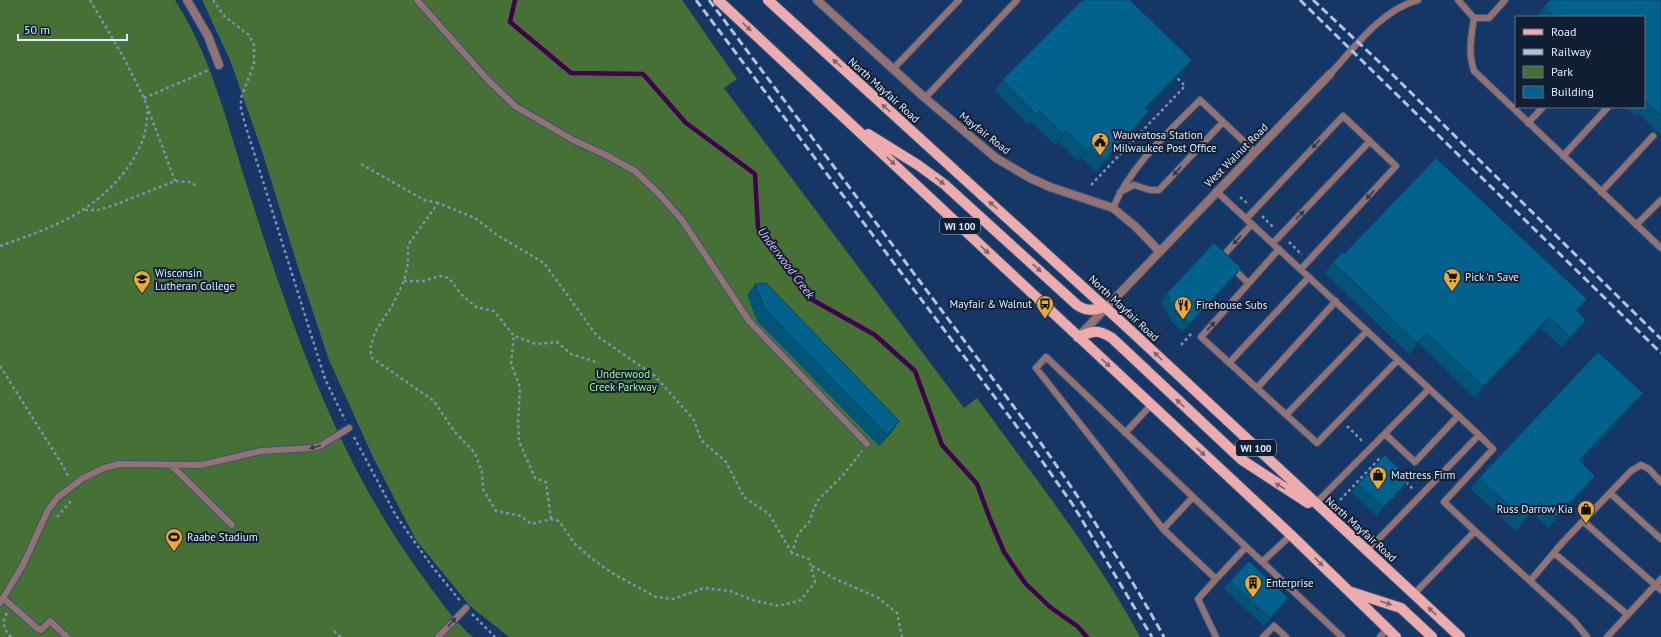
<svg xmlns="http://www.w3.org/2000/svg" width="1661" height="637" font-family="'PT Sans',sans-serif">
<rect width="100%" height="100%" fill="#163766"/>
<path fill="#467035" d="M0 0H175C211 56 227 123 247 186 290 322 337 461 423 577 438 598 453 620 473 637H0Z
M202 0H682L737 79 724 88 964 408 977 398C1033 476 1095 553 1140 637H509L470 606 416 540 373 457 329 360 297 264 261 148 230 60Z"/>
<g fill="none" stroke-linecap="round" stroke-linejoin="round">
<path stroke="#3e024e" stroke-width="4.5" d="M515 0 510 22 571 73 643 74 686 123 755 174 758 228 811 299 875 335 915 371 942 445 977 484 990 519 1004 552 1025 583 1050 607 1077 626 1087 637"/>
<g stroke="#36547e" stroke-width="8">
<path id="lane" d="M417 0 487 79 515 106 573 140 606 155 635 171 659 194 682 220 749 321 867 444
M1458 0 1474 18H1489L1505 0
M1474 18C1471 37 1468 53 1474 71L1661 248
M893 69 959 0
M1330 74C1355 47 1381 10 1418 0
M925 98 1017 0
M1528 123 1543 107
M1563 156 1608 107
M1216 191 1479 435 1367 551
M1120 192 1134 185 1150 190H1159L1223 122
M1601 192 1653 136
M1113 208C1131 165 1168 133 1200 100L1255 152
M1246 219 1343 116 1396 166 1301 269
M1636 225 1661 200
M1273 243 1370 141
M1279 249 1201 337 1317 443 1398 360
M1221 258 1252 224
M1233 268 1248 283
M1229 363 1309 277
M1257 388 1336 301
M1286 415 1367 331
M1125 433 1151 405
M1385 434 1415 462 1458 416
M172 466 232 525
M1610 493 1661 539
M1315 504 1429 389
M1583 521 1661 590
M1163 529 1036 368 1046 357 1193 497
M1475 531 1444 502 1493 449 1479 435
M1554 553 1628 615
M1262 562 1291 535
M1216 579 1246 547
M1530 581 1562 543 1631 471 1641 465 1649 469 1661 482
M1414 594 1475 531 1574 621 1587 637
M3 598 37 628 41 630 50 621 67 637
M0 603 23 565 48 510 58 497 83 478 104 468 119 464 201 465 261 451 311 448 320 446 349 428
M438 637 466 608
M1216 637 1198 599 1216 579 1163 529 1193 497 1342 637
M1263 637 1274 626 1286 637
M1380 637 1387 629
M1607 637 1661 579"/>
</g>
<g stroke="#36547e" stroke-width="10">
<path id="street" d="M187 0 208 36 219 65
M817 0 925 98 996 158 1030 178 1050 187 1113 208 1136 227 1159 251
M1078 337 1330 74"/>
</g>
<g stroke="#36547e" stroke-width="12">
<path id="primary" d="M718 0 1291 535 1396 637
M768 0 1130 330 1460 637
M868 134 918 165 944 184 1077 305C1087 312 1093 310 1104 307
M1078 337C1094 331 1097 329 1112 338L1242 460 1308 503
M1351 592 1401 608 1432 637"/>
</g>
<path stroke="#7b92b2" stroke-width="2.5" stroke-dasharray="3 3" stroke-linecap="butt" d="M90 0 124 58 144 98 175 181
M213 0 225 17 249 35 254 45V64L241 98V109L245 124 325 379 345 420
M144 98 209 70
M361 164 424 200 438 203
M1091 185 1185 86 1177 78
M1240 197 1247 203
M85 210H98L117 204 175 181 190 182 198 187
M1262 216 1274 228
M1289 242 1302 255
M0 246C51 228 92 214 126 170 134 159 142 145 145 132 147 124 147 115 148 107
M404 281H423L440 276 449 278 462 295 476 307 494 311 514 336
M1181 345 1192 333
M0 366 63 466 69 478
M1347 426 1363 442
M354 437 395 514 431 565 461 602
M1406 482 1413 489
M1340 500 1380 458 1383 461
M57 517 71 501
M551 519 546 482 535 478 519 441 518 422 520 387 511 364 514 336 536 344 557 342 571 354 599 363
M792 553 769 514 744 497 726 462 701 440 694 420 655 376 597 336 544 263 497 235 475 218 438 203 408 245V263L404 281 392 306 375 332 370 349 372 358 434 401 454 431 475 453 482 472 483 489 496 511 521 516 531 524 551 519 559 521 575 544 590 557 612 573 656 597 673 599 704 588 730 591 752 600 779 606 801 600 815 582 809 559 792 553 798 534 809 522 817 501 843 475 862 451
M812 566 837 580 877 597 897 613 902 637
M7 613C1 623 4 629 11 637
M472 614 495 637
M334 631 341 637"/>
<use href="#lane" stroke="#927273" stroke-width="6"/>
<use href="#street" stroke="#927273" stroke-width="8"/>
<use href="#primary" stroke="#ecabac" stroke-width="10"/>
<path stroke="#b2c2db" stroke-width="3" stroke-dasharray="8 4" stroke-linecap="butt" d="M696 0 1030 444 1073 505 1152 637
M709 0 1038 439C1083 503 1126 568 1164 637
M1300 0 1661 353
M1313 0 1392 74 1661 339"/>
</g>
<path fill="#025479" d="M1661 0V135L1638 113 1636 116 1627 107H1644V17H1536L1544 6Z
M1192 60 1184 71 1147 109 1142 122 1096 172 1081 158 1078 161 1059 142 1055 145 1031 122 1028 125 995 91 1002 80Z
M1344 254 1587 299 1577 312 1586 320 1578 331 1562 348 1541 328 1475 398 1419 344 1409 354 1325 273 1333 262Z
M1241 268 1235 276 1183 332 1171 321 1161 302 1167 293Z
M755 284 899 421 891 433 879 446 757 321 747 295Z
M1635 404 1581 462 1595 476 1587 487 1548 528 1533 513 1516 531 1471 489 1479 478Z
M1358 484 1404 487 1377 516 1352 492Z
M1230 581 1282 607 1264 626 1224 589Z"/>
<path fill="#014563" d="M1192 60 1184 71 1137 119 1145 108Z
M1039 111 1031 122 1028 125 1036 114Z
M1149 111 1142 122 1096 172 1104 161Z
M1066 131 1059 142 1055 145 1063 134Z
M1089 146 1081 158 1078 161 1086 150Z
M1241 268 1235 276 1183 332 1189 324Z
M1587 299 1579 310 1568 322 1576 310Z
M1549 317 1541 328 1475 398 1483 386Z
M1586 320 1578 331 1562 348 1570 337Z
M1427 333 1419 344 1409 354 1417 343Z
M1643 393 1635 404 1571 471 1579 460Z
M899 421 891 433 879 446 887 435Z
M1595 476 1587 487 1548 528 1556 517Z
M1410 479 1404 487 1377 516 1383 507Z
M1540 502 1533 513 1516 531 1524 520Z
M1288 598 1282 607 1264 626 1270 618Z"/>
<path fill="#02628d" stroke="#014563" d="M1082 0H1130L1192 60 1145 108 1149 111 1104 161 1089 146 1086 150 1066 131 1063 134 1039 111 1036 114 1002 80Z
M1550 0H1661V116L1646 102 1644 104V17H1555L1544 6Z
M1436 158 1587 299 1576 310 1586 320 1570 337 1549 317 1483 386 1427 333 1417 343 1333 262 1342 252 1344 254Z
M1214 243 1241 268 1189 324 1177 313 1167 293Z
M766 283 899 421 887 435 765 309 755 284Z
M1598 352 1643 393 1579 460 1595 476 1556 517 1540 502 1524 520 1479 478Z
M1385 455 1410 479 1383 507 1358 484Z
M1249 561 1288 598 1270 618 1230 581Z"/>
<defs><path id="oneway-solid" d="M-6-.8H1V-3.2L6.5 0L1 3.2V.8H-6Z"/></defs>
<g fill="#7e6570">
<use href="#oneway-solid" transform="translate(747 27) rotate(43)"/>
<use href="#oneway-solid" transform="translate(837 63) rotate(-138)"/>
<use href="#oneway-solid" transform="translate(886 108) rotate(-138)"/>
<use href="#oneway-solid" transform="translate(891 161) rotate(43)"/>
<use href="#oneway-solid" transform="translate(940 181) rotate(38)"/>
<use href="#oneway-solid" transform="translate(993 205) rotate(-138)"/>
<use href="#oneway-solid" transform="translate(985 250) rotate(43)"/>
<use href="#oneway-solid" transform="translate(1037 268) rotate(43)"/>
<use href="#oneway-solid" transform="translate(1158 356) rotate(-137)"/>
<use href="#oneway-solid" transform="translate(1106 363) rotate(43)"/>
<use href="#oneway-solid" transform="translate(1180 403) rotate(-137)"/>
<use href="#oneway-solid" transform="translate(1201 452) rotate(43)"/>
<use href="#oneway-solid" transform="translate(1280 486) rotate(-149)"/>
<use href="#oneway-solid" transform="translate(1319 562) rotate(44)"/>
<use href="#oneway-solid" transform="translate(1386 603) rotate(17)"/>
<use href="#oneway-solid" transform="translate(1432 611) rotate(-137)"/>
</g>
<g fill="#383847">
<use href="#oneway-solid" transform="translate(1316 144) rotate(133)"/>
<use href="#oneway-solid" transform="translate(1177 171) rotate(133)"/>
<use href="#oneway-solid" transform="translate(1370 195) rotate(133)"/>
<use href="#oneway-solid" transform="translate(1300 215) rotate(-46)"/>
<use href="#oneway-solid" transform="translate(1237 240) rotate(133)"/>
<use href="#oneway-solid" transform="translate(1211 326) rotate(-48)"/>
<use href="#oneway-solid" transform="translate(315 447) rotate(165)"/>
<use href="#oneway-solid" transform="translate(452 622) rotate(-47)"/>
</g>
<defs>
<g id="civic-pin" transform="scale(0.9)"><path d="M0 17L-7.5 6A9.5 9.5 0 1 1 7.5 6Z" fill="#eaaa38" stroke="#111f34"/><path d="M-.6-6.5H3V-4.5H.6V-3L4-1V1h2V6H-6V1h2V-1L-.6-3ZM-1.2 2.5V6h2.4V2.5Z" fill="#111"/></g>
<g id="supermarket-pin" transform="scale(0.9)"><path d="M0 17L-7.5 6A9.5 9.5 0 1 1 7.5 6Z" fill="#eaaa38" stroke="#111f34"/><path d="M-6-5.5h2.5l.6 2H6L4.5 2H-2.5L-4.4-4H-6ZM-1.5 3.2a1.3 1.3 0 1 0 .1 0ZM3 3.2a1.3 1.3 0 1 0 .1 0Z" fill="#111"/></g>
<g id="university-pin" transform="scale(0.9)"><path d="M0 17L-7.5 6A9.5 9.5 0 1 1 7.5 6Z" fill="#eaaa38" stroke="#111f34"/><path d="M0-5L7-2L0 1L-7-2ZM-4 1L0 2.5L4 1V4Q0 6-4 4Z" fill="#111"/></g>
<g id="bus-pin" transform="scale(0.9)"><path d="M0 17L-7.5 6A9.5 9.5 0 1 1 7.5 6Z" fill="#eaaa38" stroke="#111f34"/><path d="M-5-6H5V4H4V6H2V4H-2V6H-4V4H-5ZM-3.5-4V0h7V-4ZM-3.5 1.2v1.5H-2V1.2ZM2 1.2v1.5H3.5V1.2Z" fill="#111"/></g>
<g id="restaurant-pin" transform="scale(0.9)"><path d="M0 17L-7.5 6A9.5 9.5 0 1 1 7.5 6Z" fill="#eaaa38" stroke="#111f34"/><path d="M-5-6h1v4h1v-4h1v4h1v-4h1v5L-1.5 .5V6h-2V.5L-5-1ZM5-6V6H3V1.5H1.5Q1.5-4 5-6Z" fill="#111"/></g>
<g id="shop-pin" transform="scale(0.9)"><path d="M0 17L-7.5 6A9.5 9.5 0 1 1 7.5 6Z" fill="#eaaa38" stroke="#111f34"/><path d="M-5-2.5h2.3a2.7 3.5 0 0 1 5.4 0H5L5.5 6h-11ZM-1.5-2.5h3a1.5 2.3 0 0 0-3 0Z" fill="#111"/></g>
<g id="stadium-pin" transform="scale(0.9)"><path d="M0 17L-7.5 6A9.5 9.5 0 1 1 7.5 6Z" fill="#eaaa38" stroke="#111f34"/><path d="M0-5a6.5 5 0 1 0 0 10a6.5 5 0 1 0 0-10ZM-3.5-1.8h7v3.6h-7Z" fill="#111"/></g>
<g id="building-pin" transform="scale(0.9)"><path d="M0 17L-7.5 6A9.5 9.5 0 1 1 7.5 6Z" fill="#eaaa38" stroke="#111f34"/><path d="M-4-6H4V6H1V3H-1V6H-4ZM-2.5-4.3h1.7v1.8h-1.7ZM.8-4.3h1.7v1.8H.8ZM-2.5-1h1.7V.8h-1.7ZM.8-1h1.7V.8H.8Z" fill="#111"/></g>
</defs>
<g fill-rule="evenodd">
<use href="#civic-pin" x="1100" y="141"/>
<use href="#supermarket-pin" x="1452" y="277"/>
<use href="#university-pin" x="142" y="279"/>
<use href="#bus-pin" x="1045" y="304"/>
<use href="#restaurant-pin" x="1183" y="305"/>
<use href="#shop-pin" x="1378" y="475"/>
<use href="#shop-pin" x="1586" y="509"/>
<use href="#stadium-pin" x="174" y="537"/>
<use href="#building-pin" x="1253" y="583"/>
</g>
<g text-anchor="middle" stroke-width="4" stroke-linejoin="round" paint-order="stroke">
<g fill="#111f34" stroke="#a3afc2" stroke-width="1">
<rect x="940" y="218" width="40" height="16" rx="3"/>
<rect x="1236" y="440" width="40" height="16" rx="3"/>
</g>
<g font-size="10" font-weight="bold" fill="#e1edff">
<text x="960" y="230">WI 100</text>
<text x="1256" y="452">WI 100</text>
</g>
<g font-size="11" fill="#e1edff" stroke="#111f34">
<text transform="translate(884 90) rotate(42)" y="4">North Mayfair Road</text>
<text transform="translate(985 133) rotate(38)" y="4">Mayfair Road</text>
<text transform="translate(1236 155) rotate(-45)" y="4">West Walnut Road</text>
<text transform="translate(1124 308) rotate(43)" y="4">North Mayfair Road</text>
<text transform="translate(1361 529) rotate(42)" y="4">North Mayfair Road</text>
</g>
<g font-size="11" fill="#e1edff" stroke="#111f34" text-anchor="start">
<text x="1113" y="139">Wauwatosa Station<tspan x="1113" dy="13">Milwaukee Post Office</tspan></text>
<text x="155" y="277">Wisconsin<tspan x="155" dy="13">Lutheran College</tspan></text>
<text x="1465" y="281">Pick 'n Save</text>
<text x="1032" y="308" text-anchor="end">Mayfair &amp; Walnut</text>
<text x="1196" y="309">Firehouse Subs</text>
<text x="1391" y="479">Mattress Firm</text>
<text x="1573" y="513" text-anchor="end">Russ Darrow Kia</text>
<text x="187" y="541">Raabe Stadium</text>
<text x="1266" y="587">Enterprise</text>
</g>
<g font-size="11" fill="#abf88e" stroke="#111f34">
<text x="623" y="378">Underwood<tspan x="623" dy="13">Creek Parkway</tspan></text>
</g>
<g font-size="12" font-style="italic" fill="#e9bbf8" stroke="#111f34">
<text transform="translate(786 263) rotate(53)" y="4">Underwood Creek</text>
</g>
</g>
<rect x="1515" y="16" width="130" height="92" fill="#111f34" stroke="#647185"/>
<rect x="1523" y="29" width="20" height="6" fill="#ecabac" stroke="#647185"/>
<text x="1551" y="36" font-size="12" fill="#e1edff">Road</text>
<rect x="1523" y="49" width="20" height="6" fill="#b2c2db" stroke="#647185"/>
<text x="1551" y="56" font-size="12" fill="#e1edff">Railway</text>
<rect x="1523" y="66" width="20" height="12" fill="#467035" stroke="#647185"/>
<text x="1551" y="76" font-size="12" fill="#e1edff">Park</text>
<rect x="1523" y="86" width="20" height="12" fill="#02628d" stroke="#647185"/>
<text x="1551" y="96" font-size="12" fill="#e1edff">Building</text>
<path d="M18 34v6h109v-6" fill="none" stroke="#e1edff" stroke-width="2"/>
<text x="24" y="34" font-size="12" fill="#e1edff" stroke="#111f34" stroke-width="3" paint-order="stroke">50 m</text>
</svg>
